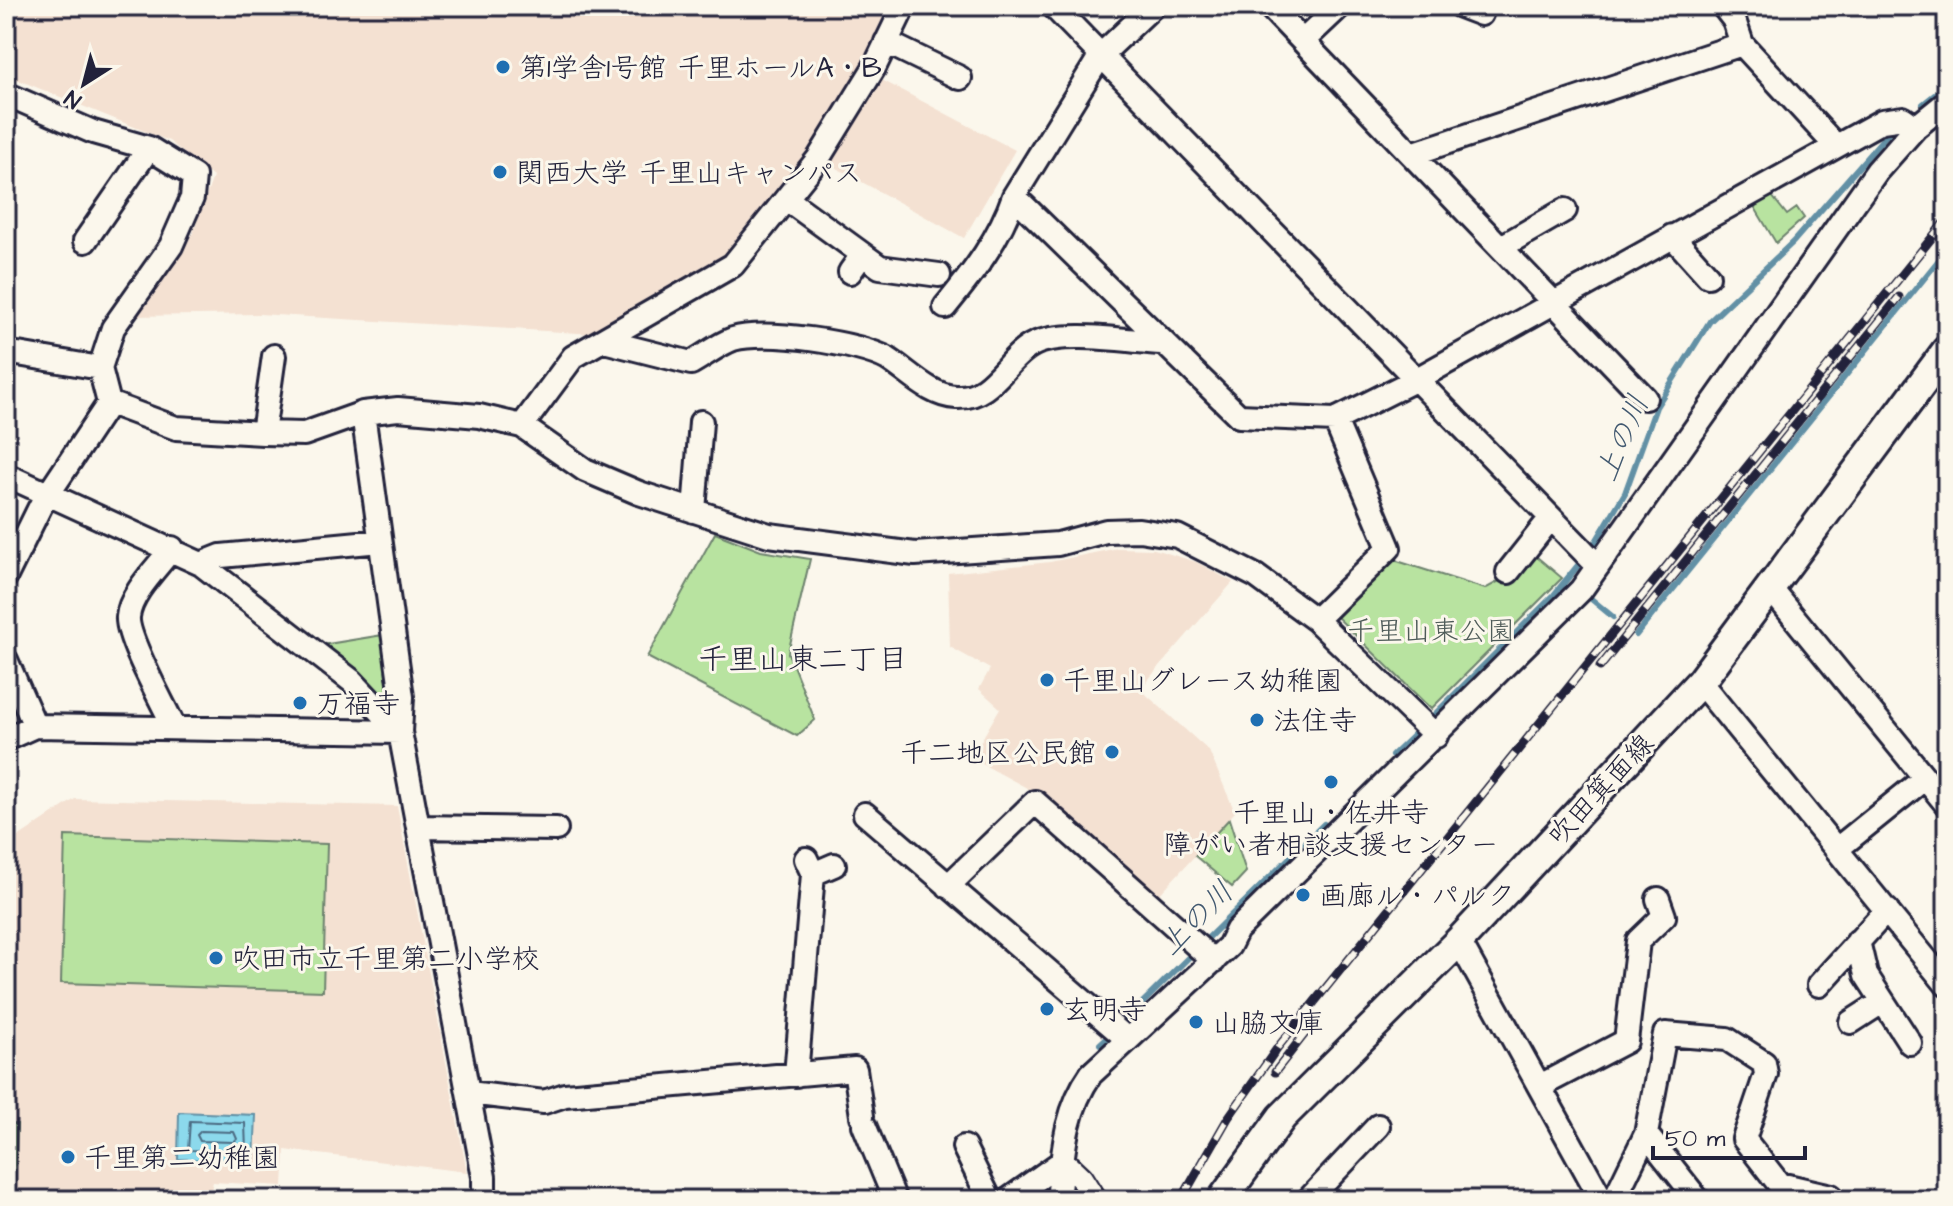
<svg xmlns="http://www.w3.org/2000/svg" width="1953" height="1206" font-family="'Architects Daughter','Klee One',sans-serif">
<rect width="100%" height="100%" fill="#fbf7ec"/>
<filter id="ink" filterUnits="userSpaceOnUse"><feTurbulence type="fractalNoise" baseFrequency=".0125" numOctaves="2"/><feDisplacementMap in="SourceGraphic" scale="16" xChannelSelector="R" yChannelSelector="G"/><feConvolveMatrix kernelMatrix="1 2 1 2 8 2 1 2 1" color-interpolation-filters="sRGB"/></filter>
<g filter="url(#ink)">
<path fill="#f4e1d2" d="M6 6H892L863 69 778 193 723 257 595 334 259 314 134 316 193 233 213 177 169 141 6 75Z
M878 78 1015 150 964 238 829 164Z
M1118 548 1154 549 1196 562 1233 582 1140 689 1209 751 1235 812 1157 897 1038 794 971 758 1000 708 979 689 990 669 950 647 948 573 1050 562Z
M75 799 397 806 467 1172 285 1150 283 1186 213 1182 211 1190 201 1189 200 1200H6V845Z"/>
<path fill="#b8e3a0" stroke="#6d826e" stroke-width="2" d="M1768 191 1787 215 1797 208 1804 218 1776 243 1754 206 1750 208 1747 203Z
M715 533 761 551 810 559 788 653 815 720 797 736 647 657Z
M1531 552 1562 578 1431 709 1337 617 1394 560 1485 589 1516 572Z
M383 635 391 690 385 696 322 645Z
M1229 819 1246 872 1232 887 1195 856Z
M65 836 327 844 323 991 61 983Z
M6 1124H17L14 1199 6 1198Z"/>
<path fill="#8cd9ec" stroke="#6290a5" stroke-width="2" d="M179 1112 256 1115 254 1161 178 1159Z"/>
<g fill="none" stroke-linecap="round" stroke-linejoin="round">
<path stroke="#4c6b82" stroke-width="2" d="M190 1121 245 1123 246 1151 188 1150Z
M201 1131 234 1132 237 1139 233 1142 200 1141 197 1135Z"/>
<path stroke="#6290a5" stroke-width="6" d="M1923 104 1947 85
M1590 598 1613 617
M1636 635 1947 250
M1429 720 1554 595 1592 548 1625 493 1656 407 1710 321 1793 242 1889 132
M1392 756 1421 728
M1203 943 1324 824
M1120 1025 1195 951
M1100 1044 1112 1033"/>
<g stroke="#22223b" stroke-width="28">
<path id="minor" d="M1053 6 1598 566
M1153 6 1101 55 1014 196 1239 416 1335 420 1415 380 1882 121 1903 118 1916 127
M1269 6 1645 398
M1460 6 1481 14
M1723 6 1734 20 1742 44
M1303 41 1340 6
M886 42 960 78
M6 94 93 132 149 148 194 176 192 198 171 246 113 328 100 368 109 403 176 428 263 433 304 434 363 413 398 409 479 416 522 426 585 470 639 493 769 535 915 554 1058 544 1106 531 1139 530 1177 536 1256 576 1316 620 1436 736
M1412 154 1742 44 1835 145
M788 200 880 267 939 275
M1672 236 1708 276
M85 241 149 148
M1501 247 1565 210
M850 272 862 255
M945 307C973 273 1000 238 1014 196
M604 341 691 363C704 356 719 344 733 339 765 329 859 343 888 359 909 372 930 396 956 397 993 399 1006 357 1034 344 1064 330 1127 341 1161 343
M6 355 18 354 100 368
M363 413 402 697 400 732 484 1177V1200
M522 426 573 357 733 265 818 159 874 68 904 6
M263 433 274 356
M6 475 201 564 352 681 400 732
M694 511 701 422
M172 548C159 566 130 593 128 617 126 638 164 705 174 727
M201 564 221 556 380 541
M1508 572 1550 519
M6 576 41 505 109 403
M1771 589 1947 805
M1316 620 1389 548 1335 420
M6 660 35 726
M1700 682 1947 985
M6 739 35 726 400 732
M865 814 1126 1038
M418 827 556 829
M1837 849 1925 778
M813 874 834 865
M948 886 1035 802 1214 961
M1459 941 1602 1200
M1858 941 1866 975 1910 1043
M1819 985 1887 910
M1851 1022 1882 1002
M796 1075 813 874 806 859
M1540 1086 1626 1041 1638 941 1664 916 1658 899
M469 1093 544 1102 565 1095 855 1069 862 1116
M864 1125 895 1200
M1646 1134 1698 1200
M964 1147 990 1200
M1008 1200 1063 1161 1081 1178 1095 1200
M1058 1200C1063 1156 1064 1112 1091 1074L1229 946 1237 930 1581 590 1877 171 1916 127 1947 102
M1308 1200 1378 1126
M1614 1200 1646 1134 1665 1034 1727 1039 1764 1063 1766 1074 1744 1139 1779 1184 1831 1196 1835 1200"/>
</g>
<g stroke="#22223b" stroke-width="34">
<path id="major" d="M1222 1200 1282 1117 1459 941 1700 682 1947 350"/>
</g>
<use href="#minor" stroke="#fbf7ec" stroke-width="22"/>
<use href="#major" stroke="#fbf7ec" stroke-width="28"/>
<g stroke="#22223b" stroke-width="9">
<path id="rail" d="M1600 667 1899 297
M1275 1072 1314 1022
M1181 1200 1228 1118 1278 1047 1947 219"/>
</g>
<use href="#rail" stroke="#fbf7ec" stroke-width="6" stroke-dasharray="18" stroke-linecap="butt"/>
</g>
</g>
<g fill="#1f6fb2" stroke="#fbf7ec" stroke-width="3">
<circle cx="503" cy="67" r="8"/>
<circle cx="500" cy="172" r="8"/>
<circle cx="1047" cy="680" r="8"/>
<circle cx="300" cy="703" r="8"/>
<circle cx="1257" cy="720" r="8"/>
<circle cx="1112" cy="752" r="8"/>
<circle cx="1331" cy="782" r="8"/>
<circle cx="1303" cy="895" r="8"/>
<circle cx="216" cy="958" r="8"/>
<circle cx="1047" cy="1009" r="8"/>
<circle cx="1196" cy="1022" r="8"/>
<circle cx="68" cy="1157" r="8"/>
</g>
<g text-anchor="middle" stroke-width="6" stroke-linejoin="round" paint-order="stroke">
<g font-size="28" fill="#22223b" stroke="#fbf7ec" text-anchor="start">
<text x="519" y="77">第1学舎1号館 千里ホールA・B</text>
<text x="516" y="182">関西大学 千里山キャンパス</text>
<text x="1063" y="690">千里山グレース幼稚園</text>
<text x="316" y="713">万福寺</text>
<text x="1273" y="730">法住寺</text>
<text x="1096" y="762" text-anchor="end">千二地区公民館</text>
<text x="1331" y="822" text-anchor="middle">千里山・佐井寺<tspan x="1331" dy="32">障がい者相談支援センター</tspan></text>
<text x="1319" y="905">画廊ル・パルク</text>
<text x="232" y="968">吹田市立千里第二小学校</text>
<text x="1063" y="1019">玄明寺</text>
<text x="1212" y="1032">山脇文庫</text>
<text x="84" y="1167">千里第二幼稚園</text>
</g>
<g font-size="28" fill="#4f5c59" stroke="#fbf7ec">
<text x="1431" y="640">千里山東公園</text>
</g>
<g font-size="28" fill="#22223b" stroke="#fbf7ec">
<text transform="translate(1600 789) rotate(-47)" y="10">吹田箕面線</text>
</g>
<g font-size="30" font-style="italic" fill="#425970" stroke="#fbf7ec">
<text transform="translate(1622 438) rotate(-67)" y="10">上の川</text>
<text transform="translate(1196 918) rotate(-45)" y="10">上の川</text>
</g>
<g font-size="30" fill="#22223b" stroke="#fbf7ec">
<text x="803" y="669">千里山東二丁目</text>
</g>
</g>
<rect width="1953" height="1206" fill="none" stroke="#fbf7ec" stroke-width="32"/>
<rect x="16" y="16" width="1921" height="1174" fill="none" stroke="#22223b" stroke-width="3" filter="url(#ink)"/>
<g transform="translate(84 84) rotate(216)" stroke="#fbf7ec" stroke-width="6" paint-order="stroke">
<path d="M0-6L14 30L0 20L-14 30Z" fill="#22223b"/>
<text y="-12" font-size="22" font-weight="bold" text-anchor="middle" fill="#22223b">N</text>
</g>
<path d="M1653 1146v12h152v-12" fill="none" stroke="#22223b" stroke-width="4"/>
<text x="1665" y="1146" font-size="24" fill="#22223b" stroke="#fbf7ec" stroke-width="6" paint-order="stroke">50 m</text>
</svg>
